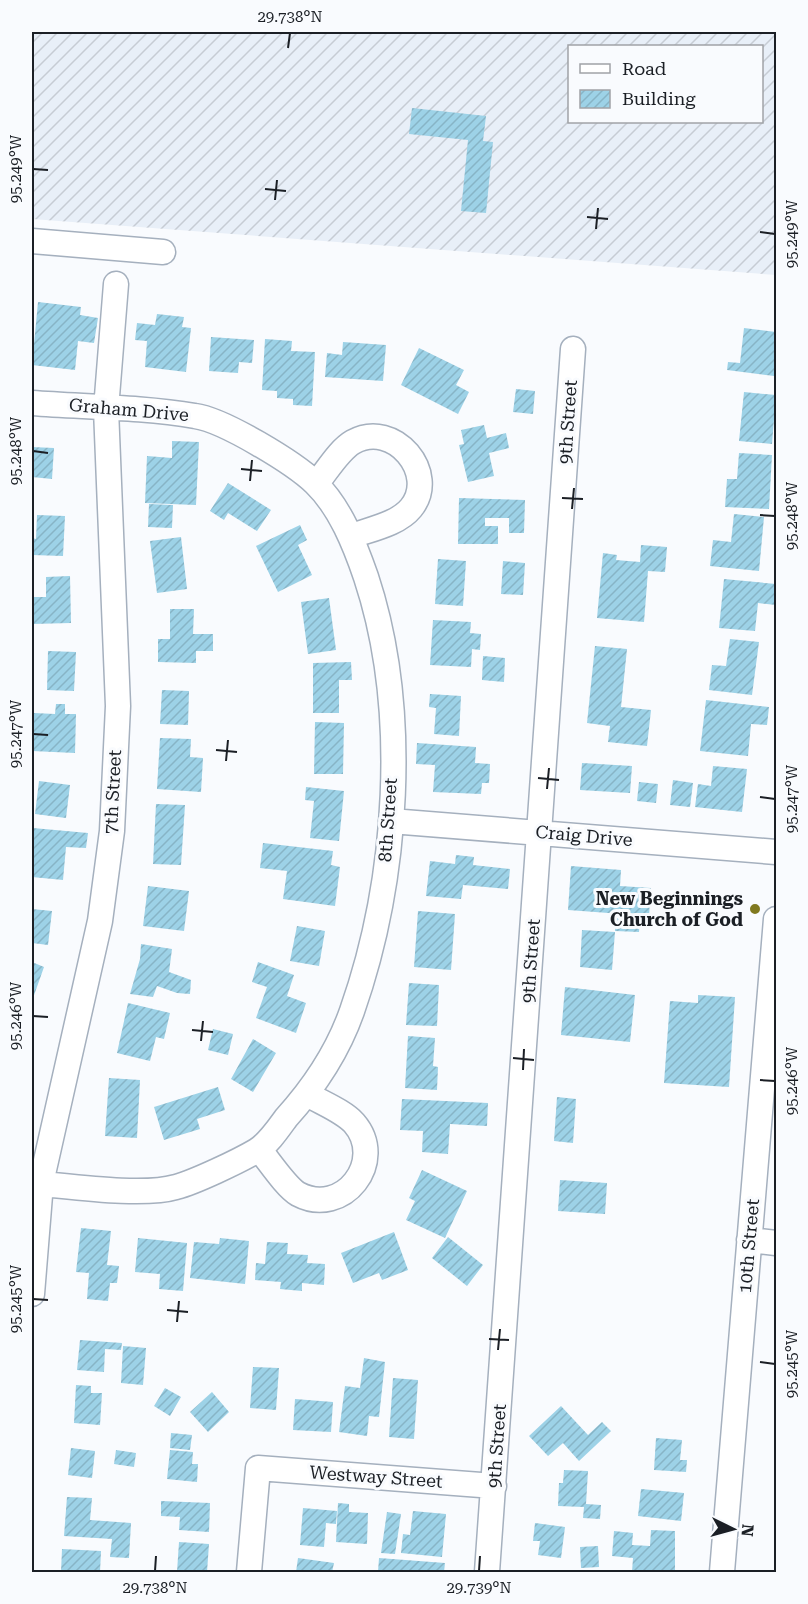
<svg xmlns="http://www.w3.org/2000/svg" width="808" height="1604" font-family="'Roboto Serif',serif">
<defs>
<pattern id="industrial-furrows" width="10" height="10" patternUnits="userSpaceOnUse" patternTransform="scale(1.5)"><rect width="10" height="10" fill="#e8eff8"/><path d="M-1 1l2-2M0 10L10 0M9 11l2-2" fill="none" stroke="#c6ccd4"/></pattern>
<pattern id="building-hatch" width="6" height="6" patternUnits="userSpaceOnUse" patternTransform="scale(1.5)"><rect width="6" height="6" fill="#9dd2e7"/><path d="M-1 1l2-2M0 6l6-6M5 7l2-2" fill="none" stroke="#87b4c6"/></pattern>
</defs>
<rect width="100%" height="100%" fill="#f9fbfe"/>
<path fill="url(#industrial-furrows)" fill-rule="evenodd" d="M32 32H776V275L32 219ZM570 46H762V122H570Z"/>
<path fill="url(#building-hatch)" d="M412 108 486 116 483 141 493 142 486 213 461 211 468 140 409 134Z
M38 302 81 307 80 315 98 318 94 343 78 341 75 370 32 365Z
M157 314 184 317 182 327 191 328 186 372 145 367 147 341 135 340 137 323 155 325Z
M744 328 776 332 774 376 727 370 728 362 740 363Z
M211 337 254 340 252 363 239 362 238 373 209 371Z
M265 339 292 341 291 351 315 352 312 406 293 405V399L277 398V391L262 390Z
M343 342 386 345 383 381 325 377 327 353 342 355Z
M419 348 464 370 456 385 469 392 458 414 401 385Z
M516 389 535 391 533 414 513 412Z
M744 392 776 395 772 444 739 441Z
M484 425 487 438 506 433 509 448 489 453 494 476 468 482 459 445 464 444 461 430Z
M172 441 199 442 196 505 145 503 147 456 172 458Z
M32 447 54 448 52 479 32 477Z
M739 453 772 455 769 509 725 507 727 479H737Z
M228 483 271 510 257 531 228 513 224 520 210 511Z
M459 498 525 500 524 533H509V518H485V526H498V544H458Z
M149 504 173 505 172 528 148 527Z
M734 514 764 517 759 571 710 566 713 540 731 542Z
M37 515 65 516 63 556 32 555V538L36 539Z
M300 525 307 540 298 545 312 575 278 592 256 546Z
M181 537 187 589 157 593 150 541Z
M641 545 667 547 665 572 648 571 644 622 597 618 603 553 617 555 616 560 640 562Z
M438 559 466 561 463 606 435 604Z
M503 561 525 563 523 595 501 594Z
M70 576 71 623 32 624V597H46V577Z
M724 579 776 584V605L758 603 755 631 719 628Z
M329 598 336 650 308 654 301 602Z
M170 609H194L193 634H213V651H196V663L158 662V639H170Z
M433 620 471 622 470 633 481 634 480 650 472 649 471 667 430 665Z
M730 639 759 642 752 695 709 690 712 665 726 666Z
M595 646 627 649 621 707 651 710 647 746 608 742 610 726 587 723Z
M48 651 76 652 74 691 47 690Z
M483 656 505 658 504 682 482 680Z
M351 662 352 680H339V713H313V663Z
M162 690 189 691 188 725 160 724Z
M430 694 461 696 459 736 434 734 436 708 429 707Z
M706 700 769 707 767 725 751 724 748 756 700 751Z
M56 704H65V714H76L75 753 32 751 34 713 55 714Z
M315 722 344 723 343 774H314Z
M160 738 191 739 190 757 203 758 201 792 157 789Z
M417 743 476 747 475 763 490 764 489 783H482L481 794 433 792 435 765 416 764Z
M582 763 632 766 630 793 580 790Z
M713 766 747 769 742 812 695 807 698 784 711 786Z
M673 780 693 783 690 807 670 805Z
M39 781 70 785 66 818 35 814Z
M639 782 658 784 656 803 637 801Z
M306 787 344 791 339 841 310 838 314 801 305 800Z
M156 804 185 805 181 865 153 864Z
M33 828 88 833 86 848 66 847 63 880 32 877Z
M263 843 333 851 331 865 340 867 335 906 283 899 287 871 260 868Z
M456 855 474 857 473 865 510 869 508 889 463 885 461 899 426 896 430 861 455 864Z
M571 866 621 870 620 886 651 888 649 916 568 910Z
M148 886 189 891 184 931 143 926Z
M32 909 52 911 48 945 32 943Z
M418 911 455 914 451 970 414 967Z
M616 918 640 920 639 932 615 931Z
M297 926 325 931 319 966 290 961Z
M582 930 615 932 612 970 580 967Z
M141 944 172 949 169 972 191 980 190 994 177 993 157 986 153 997 130 994 140 959Z
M32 962 44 967 32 1001Z
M258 962 294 975 287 996 306 1003 296 1033 256 1018 267 987 252 982Z
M409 983 439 985 437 1026 406 1025Z
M565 987 635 995 630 1042 561 1035Z
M698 995 735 997 729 1087 664 1083 670 1001 698 1003Z
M128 1003 170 1013 164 1039 156 1037 150 1061 117 1053Z
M213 1029 233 1034 228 1055 208 1050Z
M408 1036 435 1038 433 1066 438 1067 437 1090 405 1088Z
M253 1039 276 1053 253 1092 231 1079Z
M109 1078 140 1080 137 1138 105 1136Z
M218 1087 225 1110 197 1119 200 1129 164 1140 154 1107Z
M557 1097 576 1099 573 1143 554 1141Z
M402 1099 488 1103 487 1126 450 1124 448 1154 422 1152 423 1131 400 1130Z
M422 1170 467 1191 445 1238 406 1220 415 1201 409 1198Z
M560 1180 607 1183 605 1214 558 1211Z
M81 1228 111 1231 107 1265 119 1266 117 1283H110L108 1301 87 1299 89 1273 76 1272Z
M394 1232 408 1270 382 1280 379 1273 353 1283 341 1253Z
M448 1237 483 1265 467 1286 432 1258Z
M138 1238 187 1243 183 1291 159 1289 160 1274 135 1272Z
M220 1238 249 1241 245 1284 190 1278 194 1242 219 1244Z
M267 1242 288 1243 287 1254 308 1255 307 1263 325 1264 324 1285 302 1283V1291L280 1289 281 1282 255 1280 256 1263 265 1264Z
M80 1340 122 1343 121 1350 105 1349 104 1372 77 1370Z
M123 1346 146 1348 143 1385 121 1383Z
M364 1358 385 1362 379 1417 369 1416 367 1436 339 1432 345 1386 360 1388Z
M253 1367 279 1368 276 1410 250 1408Z
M393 1378 418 1380 414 1439 389 1437Z
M76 1385 91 1386V1393H102L100 1425 74 1423Z
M165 1388 181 1397 170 1416 154 1406Z
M212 1392 229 1412 208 1432 190 1412Z
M295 1399 333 1402 331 1432 293 1430Z
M561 1406 588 1435 602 1422 611 1431 579 1461 563 1443 548 1456 529 1436Z
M171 1433 192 1435 190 1450 170 1448Z
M656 1438 682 1440 680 1460H687L686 1472 654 1470Z
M71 1448 95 1451 92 1478 68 1475Z
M116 1450 136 1453 134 1467 114 1464Z
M170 1450 193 1452 192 1464H198L197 1482 167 1479Z
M564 1470 588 1471 586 1504 601 1505 600 1519 583 1518 584 1507 558 1506 559 1483H563Z
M641 1489 684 1493 681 1521 638 1516Z
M67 1497 92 1498 90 1520 131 1523 129 1558 110 1557 112 1539 64 1536Z
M161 1501 210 1503 209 1532 179 1530 180 1517 161 1516Z
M338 1503 349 1504V1512L368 1513 367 1544 336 1542Z
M303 1508 337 1511 336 1524 326 1523 324 1547 300 1545Z
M413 1511 446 1514 442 1557 401 1553 403 1534 410 1535Z
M387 1512 401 1514 395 1554 381 1553Z
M535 1523 565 1527 561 1558 538 1555 540 1541H533Z
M651 1530 675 1531V1572H632L633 1558 612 1556 614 1531 633 1533 632 1545 650 1546Z
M179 1542 209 1544 207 1572H177Z
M598 1546 599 1567 581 1568 580 1547Z
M62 1549 101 1551 100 1572H61Z
M775 1555H776V1572H774Z
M298 1558 334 1563 332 1572H296Z
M379 1558 445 1563 444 1572H378Z"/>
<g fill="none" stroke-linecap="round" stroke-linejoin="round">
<g stroke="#a5b0be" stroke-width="27">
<path id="minor" d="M32 241 163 252
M32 403C85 407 142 407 195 416 224 420 294 463 315 483 340 507 355 545 366 577 410 710 398 880 352 1011 338 1051 314 1087 286 1118 278 1129 268 1144 256 1151 239 1161 195 1182 176 1187 142 1197 69 1186 32 1183
M316 484C327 471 339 450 353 442 394 419 439 474 411 508 398 524 371 529 352 536
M391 821 776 852
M259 1149C269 1161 286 1187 298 1194 343 1218 387 1161 354 1123 343 1111 322 1103 307 1094
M749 1240 776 1243
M32 1294 41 1183 100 921 112 831 118 706 106 409 116 284
M249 1572 258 1468 494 1486
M487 1572 573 349
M722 1572 776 919"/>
</g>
<use href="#minor" stroke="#fff" stroke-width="24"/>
</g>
<path fill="none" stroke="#1b1f25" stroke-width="2" d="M288 48 290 33M33 169 48 170M265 189 286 191M275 200 277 180M587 217 608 219M596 229 598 208M760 232 775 234M33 451 48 453M241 469 262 471M250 481 252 460M562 498 583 499M572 509 574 488M760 515 775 516M33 734 48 735M216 750 237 752M226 761 228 740M538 778 559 780M547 789 549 768M760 797 775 799M33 1016 48 1017M192 1030 213 1032M201 1041 203 1021M513 1058 534 1060M523 1070 524 1049M760 1080 775 1081M33 1299 48 1300M167 1310 188 1312M177 1322 179 1301M489 1339 509 1340M498 1350 500 1329M760 1362 775 1364M155 1571 156 1556M479 1571 480 1556"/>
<circle fill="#80791f" stroke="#f9fbfe" stroke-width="2" cx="755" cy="909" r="6"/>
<g text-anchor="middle" stroke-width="6" stroke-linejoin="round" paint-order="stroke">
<g font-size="18" fill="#1b1f25" stroke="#f9fbfe">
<text transform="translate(129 410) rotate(5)" y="6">Graham Drive</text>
<text transform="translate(568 422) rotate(-86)" y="6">9th Street</text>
<text transform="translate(113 792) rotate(-87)" y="6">7th Street</text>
<text transform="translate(388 820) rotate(-86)" y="6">8th Street</text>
<text transform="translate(584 836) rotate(5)" y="6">Craig Drive</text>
<text transform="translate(531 961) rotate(-86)" y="6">9th Street</text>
<text transform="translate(749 1246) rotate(-85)" y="6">10th Street</text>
<text transform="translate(497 1446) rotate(-86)" y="6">9th Street</text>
<text transform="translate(376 1477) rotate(4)" y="6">Westway Street</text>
</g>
<g font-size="18" font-weight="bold" fill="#1b1f25" stroke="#f9fbfe" text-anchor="end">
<text x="743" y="905">New Beginnings<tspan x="743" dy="21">Church of God</tspan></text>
</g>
</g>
<rect width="808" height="1604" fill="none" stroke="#f9fbfe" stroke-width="66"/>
<rect x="568" y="45" width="195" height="78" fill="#f9fbfe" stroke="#a0a3a7" stroke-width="1.5"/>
<rect x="580" y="64" width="30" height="9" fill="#ffffff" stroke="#a0a3a7" stroke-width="1.5"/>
<text x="622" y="75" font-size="18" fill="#1b1f25">Road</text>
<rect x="580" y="90" width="30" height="18" fill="url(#building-hatch)" stroke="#a0a3a7" stroke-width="1.5"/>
<text x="622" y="105" font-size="18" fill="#1b1f25">Building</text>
<g transform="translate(733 1529) rotate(95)" stroke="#f9fbfe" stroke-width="4.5" paint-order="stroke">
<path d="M0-4.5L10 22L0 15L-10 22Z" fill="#1b1f25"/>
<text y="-9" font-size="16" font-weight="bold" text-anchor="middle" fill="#1b1f25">N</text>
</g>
<rect x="33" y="33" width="742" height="1538" fill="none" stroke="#1b1f25" stroke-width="2"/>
<g font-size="15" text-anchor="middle" fill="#1b1f25">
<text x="290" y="22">29.738°N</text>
<text transform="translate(16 169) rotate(-90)" y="5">95.249°W</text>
<text transform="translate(792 234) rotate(-90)" y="5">95.249°W</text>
<text transform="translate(16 451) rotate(-90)" y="5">95.248°W</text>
<text transform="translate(792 516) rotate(-90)" y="5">95.248°W</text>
<text transform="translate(16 734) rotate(-90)" y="5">95.247°W</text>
<text transform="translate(792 799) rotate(-90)" y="5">95.247°W</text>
<text transform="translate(16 1016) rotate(-90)" y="5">95.246°W</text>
<text transform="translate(792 1081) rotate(-90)" y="5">95.246°W</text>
<text transform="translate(16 1299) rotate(-90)" y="5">95.245°W</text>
<text transform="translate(792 1364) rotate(-90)" y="5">95.245°W</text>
<text x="155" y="1593">29.738°N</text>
<text x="479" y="1593">29.739°N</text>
</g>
</svg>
